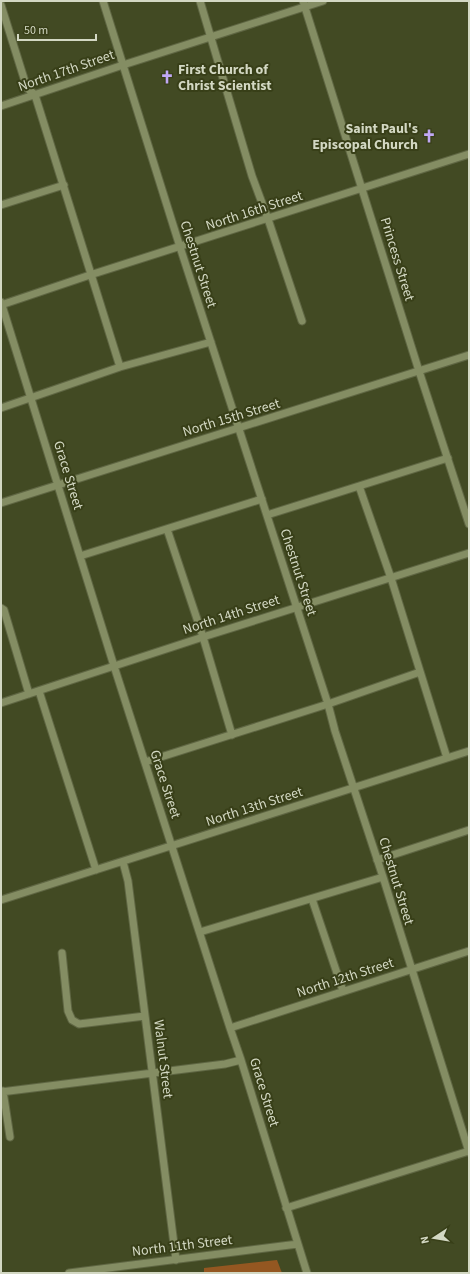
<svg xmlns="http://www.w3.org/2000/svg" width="470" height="1274" font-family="'Source Sans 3',sans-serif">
<rect width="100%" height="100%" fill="#424a23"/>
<path fill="#945721" d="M277 1260 282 1273H204V1268Z"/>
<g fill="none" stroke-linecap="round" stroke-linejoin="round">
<g stroke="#5f6643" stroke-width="9">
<path id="minor" d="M103 1 180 247 328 704 335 731 383 877 469 1152
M200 1 252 176 268 219 302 321
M303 1 419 371 469 524
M1 5 27 88 35 95C64 185 91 276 120 367
M1 106 123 65 323 1
M1 205 64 185
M1 302 114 666 230 1028 241 1060 307 1273
M1 305 90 275 469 154
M1 408 120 367 211 342
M359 486 391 578 447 758
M1 503 469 355
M267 515 448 458
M167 529 203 637 232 735
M80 556 262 499
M1 608 4 610 29 694
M39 691 96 870
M1 703 203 637 469 553
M145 762 328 704 420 672
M377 860 469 830
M123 862 128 881 176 1260
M312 899 343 991
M1 900 469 751
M200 932 383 877
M62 953 68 1011 72 1020 79 1024 145 1016
M230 1028 469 951
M3 1091 10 1137
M1 1092 225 1064 241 1060
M286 1208 469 1151
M69 1273 298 1244"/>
</g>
<use href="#minor" stroke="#848d63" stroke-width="7"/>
</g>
<defs>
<g id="church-bare" transform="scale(1.08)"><path d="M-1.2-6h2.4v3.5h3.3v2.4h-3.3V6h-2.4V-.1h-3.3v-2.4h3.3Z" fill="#c0a8f4" stroke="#383f18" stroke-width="2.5" paint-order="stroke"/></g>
</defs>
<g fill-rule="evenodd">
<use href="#church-bare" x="167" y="77"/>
<use href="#church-bare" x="429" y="136"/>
</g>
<g text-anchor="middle" stroke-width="4" stroke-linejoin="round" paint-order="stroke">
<g font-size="14" font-weight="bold" fill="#d3d8c3" stroke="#383f18" text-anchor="start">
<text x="178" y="74">First Church of<tspan x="178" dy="16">Christ Scientist</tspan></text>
<text x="418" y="133" text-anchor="end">Saint Paul's<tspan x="418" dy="16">Episcopal Church</tspan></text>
</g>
<g font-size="14" fill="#d3d8c3" stroke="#383f18">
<text transform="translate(66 70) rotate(-19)" y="5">North 17th Street</text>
<text transform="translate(254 210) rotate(-18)" y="5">North 16th Street</text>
<text transform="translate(398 259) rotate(73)" y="5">Princess Street</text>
<text transform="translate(199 264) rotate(72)" y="5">Chestnut Street</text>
<text transform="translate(231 417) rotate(-17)" y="5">North 15th Street</text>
<text transform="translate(69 475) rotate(73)" y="5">Grace Street</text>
<text transform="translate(299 572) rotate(72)" y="5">Chestnut Street</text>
<text transform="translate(231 614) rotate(-18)" y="5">North 14th Street</text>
<text transform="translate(166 784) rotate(72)" y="5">Grace Street</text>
<text transform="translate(254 806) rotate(-18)" y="5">North 13th Street</text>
<text transform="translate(397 881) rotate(73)" y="5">Chestnut Street</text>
<text transform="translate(345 977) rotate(-18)" y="5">North 12th Street</text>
<text transform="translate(164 1059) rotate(83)" y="5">Walnut Street</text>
<text transform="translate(265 1092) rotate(73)" y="5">Grace Street</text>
<text transform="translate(182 1245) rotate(-7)" y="5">North 11th Street</text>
</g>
</g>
<rect width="470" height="1274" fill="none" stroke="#d3d8c3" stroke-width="4"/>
<g transform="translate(434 1238) rotate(258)" stroke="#383f18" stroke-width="3" paint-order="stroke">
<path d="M0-3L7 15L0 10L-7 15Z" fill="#d3d8c3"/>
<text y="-6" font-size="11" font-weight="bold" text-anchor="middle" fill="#d3d8c3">N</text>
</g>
<path d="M18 34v6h78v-6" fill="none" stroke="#d3d8c3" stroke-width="2"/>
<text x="24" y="34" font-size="12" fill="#d3d8c3" stroke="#383f18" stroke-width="3" paint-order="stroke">50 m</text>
</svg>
